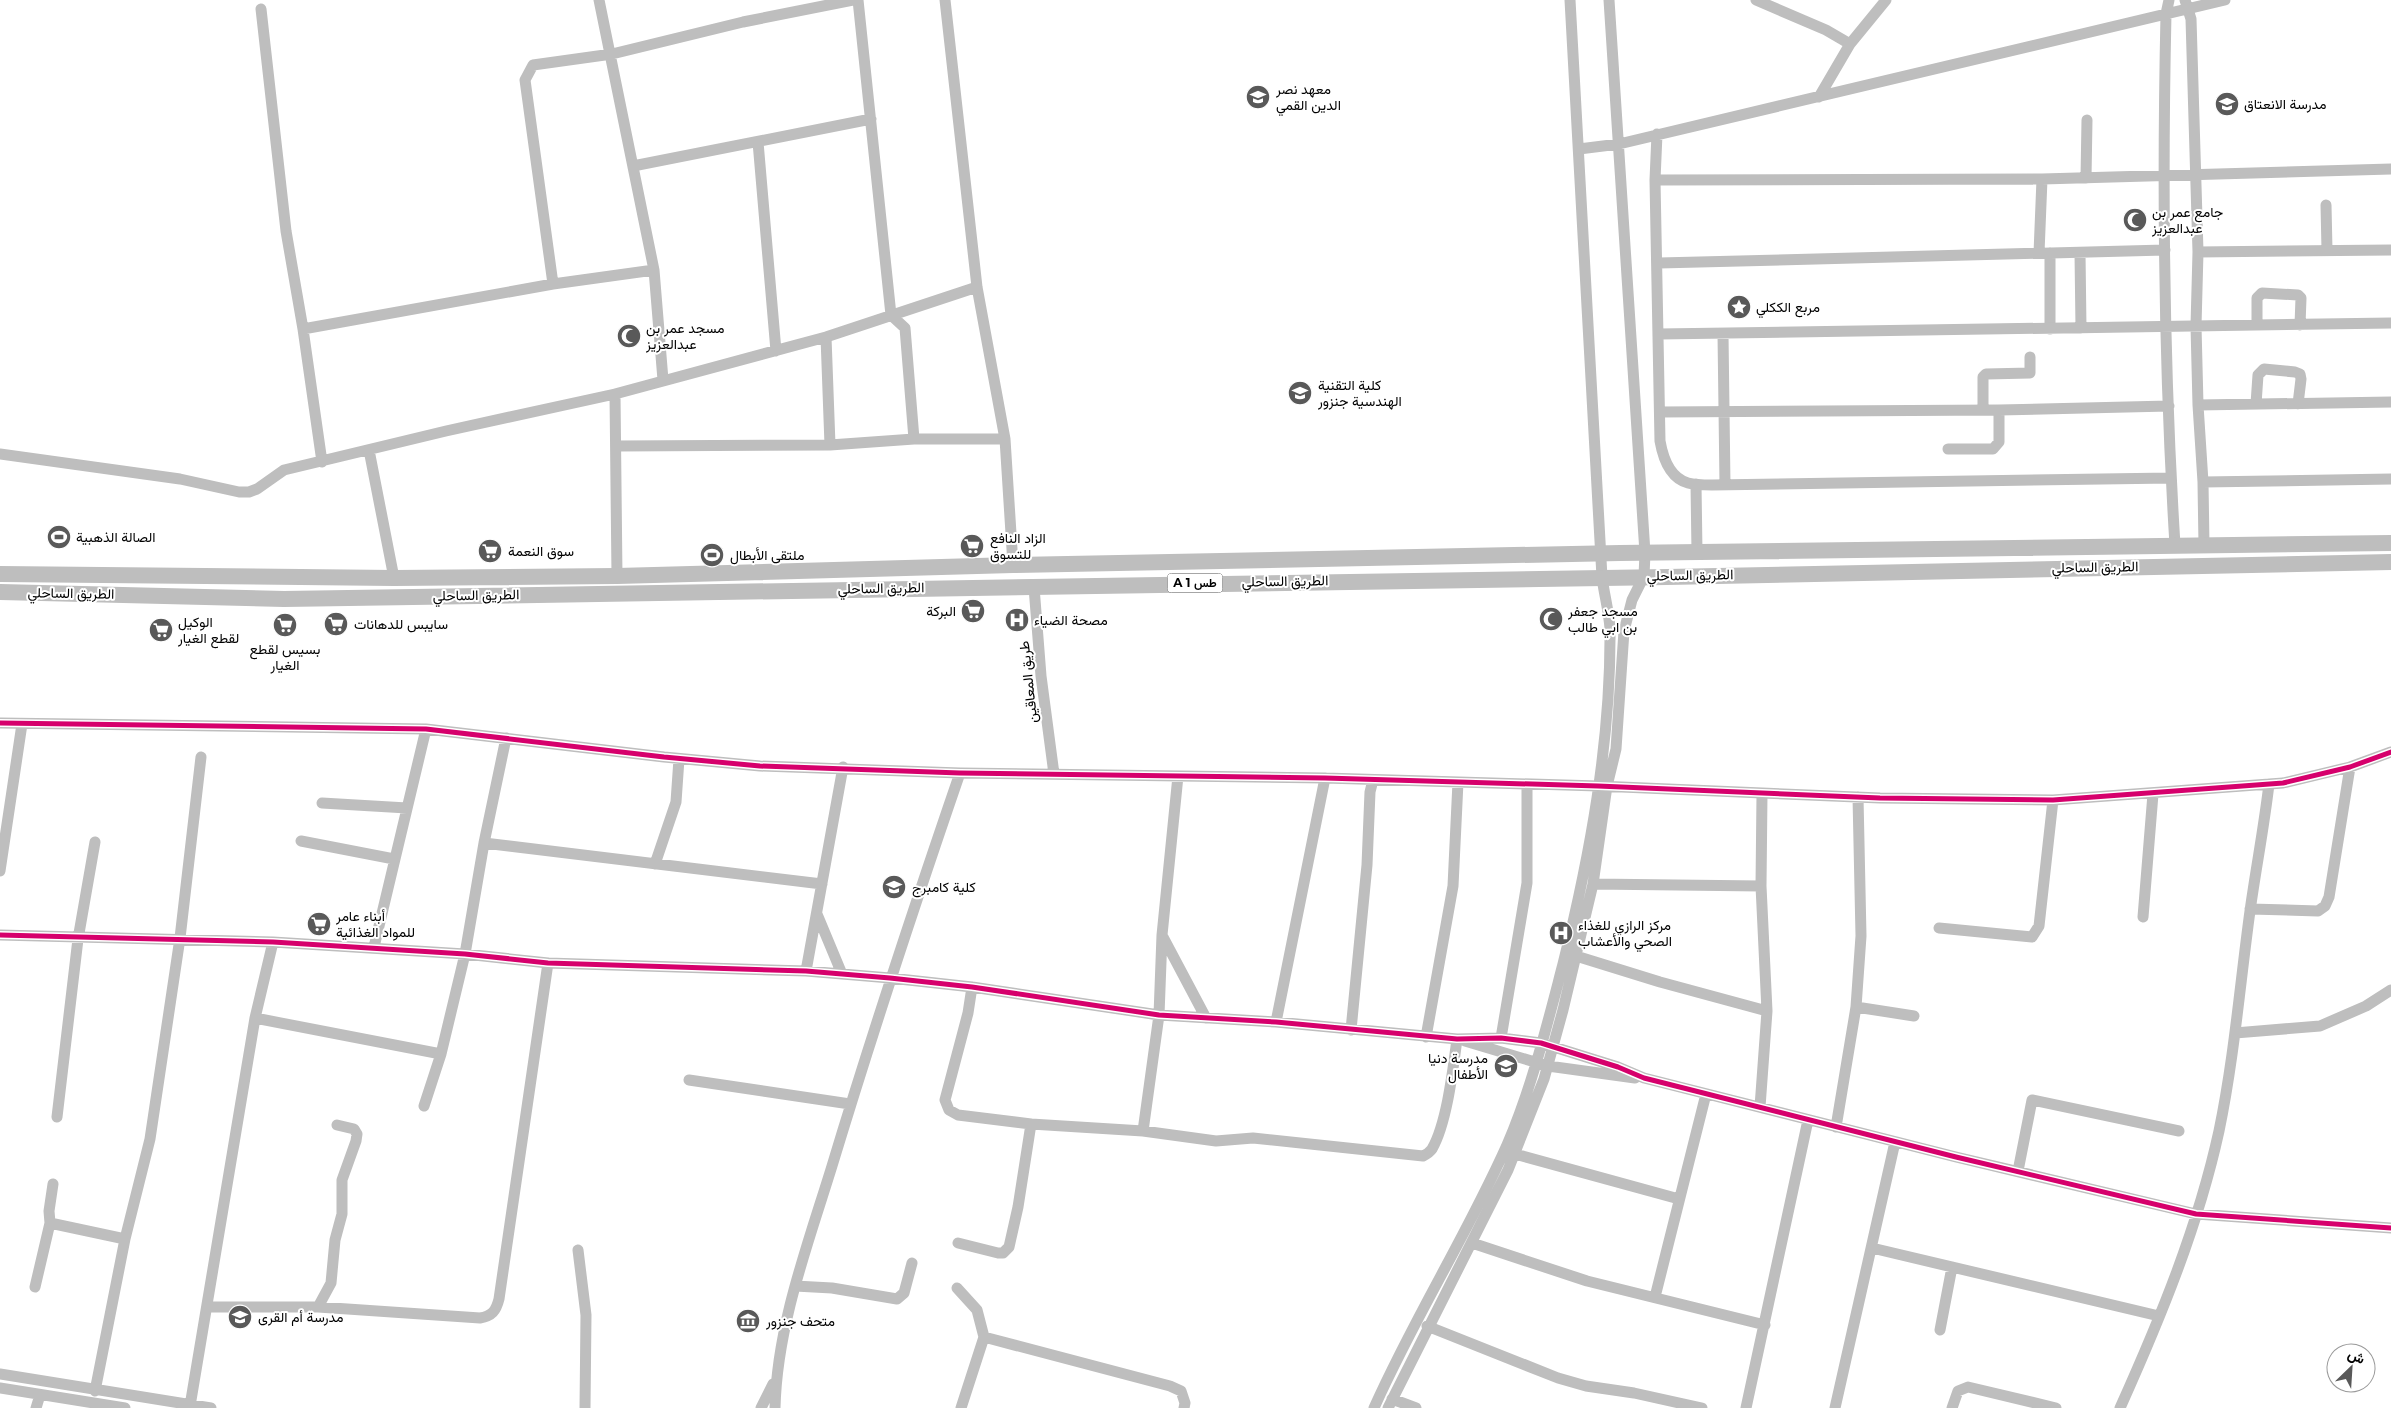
<svg xmlns="http://www.w3.org/2000/svg" width="2391" height="1408" font-family="Montserrat,Vazirmatn,sans-serif">
<rect width="100%" height="100%" fill="#fff"/>
<g fill="none" stroke-linecap="round" stroke-linejoin="round">
<path stroke="#bebebe" stroke-width="11" d="M599 0 654 270 663 380
M858 0 891 315 905 328 914 439H1005
M945 0 977 287 1005 439 1013 565
M1756 0 1826 30 1850 44
M2169 0 2166 14C2162 191 2164 368 2175 545
M2185 0 2191 19 2198 252 2196 326 2198 405 2203 482 2204 545
M261 9 286 231 303 329 322 462
M1819 97 1850 44 1886 0
M1657 134 1655 180 1660 441C1663 458 1670 478 1688 483 1695 485 1705 485 1712 485L2171 478
M758 142 776 351
M1579 149 1619 144 2225 0
M633 166 871 119
M2086 178 2087 120
M1655 180 2042 179 2391 169
M2326 205 2327 250
M2198 252 2391 250
M2039 253 2042 179
M2080 253 2081 328
M1659 263 2165 250
M553 284 525 80 533 65 612 54 743 22 853 0
M2257 325V298L2262 293 2298 295 2301 298 2300 325
M303 329 553 284 654 270
M2050 329V253
M1659 334 2391 323
M1723 334 1725 485
M826 337 830 445
M2256 404 2258 375 2264 369 2295 372 2300 374 2301 379 2298 404
M2198 405 2391 402
M1983 409V377L1986 374 2030 373V357
M1660 412 1999 410 2169 406
M617 446 830 445 914 439
M1948 449H1993L1999 442V410
M369 450 394 578
M0 454 180 479 239 492H249L257 489 284 470 446 431 615 394
M2203 482 2391 479
M1696 484 1697 552
M617 576 615 394 826 337 977 287
M1034 587 1041 676 1054 774
M0 723 426 729 664 757 760 766 960 773 1325 778 1598 786 1880 798 2053 800 2283 783 2350 767 2391 752
M1178 776 1162 935 1159 1015 1143 1131 1216 1141 1253 1138 1423 1156C1427 1154 1430 1152 1432 1149 1447 1123 1453 1069 1457 1039
M322 803 407 808
M301 841 394 859
M484 843 822 884
M655 864 676 802 679 759
M0 871 22 724
M1593 884 1761 886
M2250 909 2318 911 2325 906 2329 897 2350 767
M817 914 842 974
M2143 917 2153 794
M1939 928 2032 937 2039 926 2053 800
M0 935 273 942 465 954 548 963 806 971 890 978 972 987 1159 1015 1276 1022 1457 1039 1501 1038 1541 1043 1618 1067 1644 1078 1956 1157 2196 1214 2391 1228
M1163 937 1206 1018
M374 947 426 729
M1576 956 1660 982 1767 1011
M806 971 843 767
M972 987 968 1013 945 1100 949 1110 958 1115 1031 1124 1143 1131
M1856 1007 1914 1016
M255 1018 441 1054
M1276 1022 1325 778
M1351 1030 1367 865 1370 792 1373 780
M2235 1033 2320 1026 2366 1006 2391 990
M1426 1037 1453 886 1458 782
M1501 1038 1527 883V784
M1465 1041 1548 1066 1635 1078
M689 1080 850 1104
M424 1106 441 1054 465 954 484 843 506 738
M1760 1107 1767 1011 1761 886 1762 794
M57 1117 78 939 95 842
M1836 1127 1856 1007 1861 936 1858 797
M1515 1154 1679 1199
M2018 1171 2032 1100 2179 1131
M50 1223 125 1239
M958 1243 998 1253H1003L1009 1247 1018 1207 1031 1124
M1472 1243 1587 1281 1765 1325
M1872 1248 2159 1316
M578 1250 586 1315 585 1408
M795 1286 832 1288 897 1299 904 1293 912 1263
M35 1287 50 1223 49 1211 53 1184
M957 1288 977 1310 984 1337 961 1408
M1655 1297 1706 1094
M208 1307H318L480 1318C492 1316 496 1311 499 1299L548 963
M318 1307 331 1283 335 1240 342 1214V1180L356 1141 357 1134 354 1129 337 1125
M1427 1326 1558 1378 1586 1386 1634 1393 1702 1408
M1940 1330 1952 1267
M984 1337 1170 1386 1181 1391 1185 1403 1184 1408
M0 1374 211 1408
M0 1388 125 1408
M95 1391 125 1239 150 1139 180 938 201 757
M1392 1399 1416 1408
M190 1406 255 1018 273 942
M36 1408 40 1395
M761 1408 773 1384
M775 1408C777 1325 808 1244 832 1166 872 1034 915 904 960 773
M1374 1408C1414 1318 1467 1235 1507 1145 1532 1087 1547 1025 1563 964 1590 855 1611 742 1610 629 1609 611 1604 594 1602 577L1570 0
M1388 1408 1508 1170 1544 1079 1563 1010 1593 884 1607 786 1616 749 1624 631 1632 600 1644 576 1645 553 1609 0
M1746 1408 1808 1120
M1835 1408 1895 1142
M1952 1408 1958 1391 1968 1387 2056 1408
M2120 1408C2160 1319 2198 1227 2219 1131 2234 1059 2240 984 2250 911 2256 868 2264 827 2269 784"/>
<path stroke="#bebebe" stroke-width="16" d="M0 574 394 578 617 576 1013 565 1620 553 2391 543
M0 592 284 599 1667 577 2391 562"/>
<g stroke="#fff" stroke-width="8">
<path id="cycleway" d="M0 723 426 729 664 757 760 766 960 773 1325 778 1598 786 1880 798 2053 800 2283 783 2350 767 2391 752
M0 935 273 942 465 954 548 963 806 971 890 978 972 987 1159 1015 1276 1022 1457 1039 1501 1038 1541 1043 1618 1067 1644 1078 1956 1157 2196 1214 2391 1228"/>
</g>
<use href="#cycleway" stroke="#d6006c" stroke-width="5"/>
</g>
<defs>
<g id="university-disc" transform="scale(1.25)"><circle r="9.5" fill="#595959" stroke="#fff"/><path d="M0-5L7-2L0 1L-7-2ZM-4 1L0 2.5L4 1V4Q0 6-4 4Z" fill="#fff"/></g>
<g id="school-disc" transform="scale(1.25)"><circle r="9.5" fill="#595959" stroke="#fff"/><path d="M0-5L7-2L0 1L-7-2ZM-4 1L0 2.5L4 1V4Q0 6-4 4Z" fill="#fff"/></g>
<g id="mosque-disc" transform="scale(1.25)"><circle r="9.5" fill="#595959" stroke="#fff"/><path d="M3.5-4.9A6 6 0 1 0 3.5 4.9A5 5 0 1 1 3.5-4.9Z" fill="#fff"/></g>
<g id="sight-disc" transform="scale(1.25)"><circle r="9.5" fill="#595959" stroke="#fff"/><path d="M0-6L1.8-2.2L6-1.7L2.9 1.2L3.7 5.4L0 3.3L-3.7 5.4L-2.9 1.2L-6-1.7L-1.8-2.2Z" fill="#fff"/></g>
<g id="stadium-disc" transform="scale(1.25)"><circle r="9.5" fill="#595959" stroke="#fff"/><path d="M0-5a6.5 5 0 1 0 0 10a6.5 5 0 1 0 0-10ZM-3.5-1.8h7v3.6h-7Z" fill="#fff"/></g>
<g id="supermarket-disc" transform="scale(1.25)"><circle r="9.5" fill="#595959" stroke="#fff"/><path d="M-6-5.5h2.5l.6 2H6L4.5 2H-2.5L-4.4-4H-6ZM-1.5 3.2a1.3 1.3 0 1 0 .1 0ZM3 3.2a1.3 1.3 0 1 0 .1 0Z" fill="#fff"/></g>
<g id="hospital-disc" transform="scale(1.25)"><circle r="9.5" fill="#595959" stroke="#fff"/><path d="M-5-5h3v3.5h4V-5h3V5h-3V1.5h-4V5h-3Z" fill="#fff"/></g>
<g id="museum-disc" transform="scale(1.25)"><circle r="9.5" fill="#595959" stroke="#fff"/><path d="M0-6L6-3V-2H-6V-3ZM-5-1h2V3h-2ZM-1-1h2V3h-2ZM3-1h2V3H3ZM-6 4H6V6H-6Z" fill="#fff"/></g>
</defs>
<g fill-rule="evenodd">
<use href="#university-disc" x="1258" y="97"/>
<use href="#school-disc" x="2227" y="104"/>
<use href="#mosque-disc" x="2135" y="220"/>
<use href="#sight-disc" x="1739" y="307"/>
<use href="#mosque-disc" x="629" y="336"/>
<use href="#university-disc" x="1300" y="393"/>
<use href="#stadium-disc" x="59" y="537"/>
<use href="#supermarket-disc" x="972" y="546"/>
<use href="#supermarket-disc" x="490" y="551"/>
<use href="#stadium-disc" x="712" y="555"/>
<use href="#supermarket-disc" x="973" y="611"/>
<use href="#mosque-disc" x="1551" y="619"/>
<use href="#hospital-disc" x="1017" y="620"/>
<use href="#supermarket-disc" x="336" y="624"/>
<use href="#supermarket-disc" x="285" y="625"/>
<use href="#supermarket-disc" x="161" y="630"/>
<use href="#university-disc" x="894" y="887"/>
<use href="#supermarket-disc" x="319" y="924"/>
<use href="#hospital-disc" x="1561" y="933"/>
<use href="#school-disc" x="1506" y="1066"/>
<use href="#school-disc" x="240" y="1317"/>
<use href="#museum-disc" x="748" y="1321"/>
</g>
<g text-anchor="middle" stroke-width="4" stroke-linejoin="round" paint-order="stroke">
<rect fill="#fff" stroke="#4c4c4c" stroke-width="1" x="1167.5" y="573.5" width="55" height="19" rx="4"/>
<g font-size="12" font-weight="bold" fill="#000">
<text x="1195" y="587">A 1 طس</text>
</g>
<g font-size="14" fill="#000" stroke="#fff" text-anchor="start">
<text x="1276" y="94">معهد نصر<tspan x="1276" dy="16">الدين القمي</tspan></text>
<text x="2244" y="109">مدرسة الانعتاق</text>
<text x="2152" y="217">جامع عمر بن<tspan x="2152" dy="16">عبدالعزيز</tspan></text>
<text x="1756" y="312">مربع الككلي</text>
<text x="646" y="333">مسجد عمر بن<tspan x="646" dy="16">عبدالعزيز</tspan></text>
<text x="1318" y="390">كلية التقنية<tspan x="1318" dy="16">الهندسية جنزور</tspan></text>
<text x="76" y="542">الصالة الذهبية</text>
<text x="990" y="543">الزاد النافع<tspan x="990" dy="16">للتسوق</tspan></text>
<text x="508" y="556">سوق النعمة</text>
<text x="730" y="560">ملتقى الأبطال</text>
<text x="956" y="616" text-anchor="end">البركة</text>
<text x="1568" y="616">مسجد جعفر<tspan x="1568" dy="16">بن ابي طالب</tspan></text>
<text x="1034" y="625">مصحة الضياء</text>
<text x="178" y="627">الوكيل<tspan x="178" dy="16">لقطع الغيار</tspan></text>
<text x="354" y="629">سايبس للدهانات</text>
<text x="285" y="654" text-anchor="middle">بسيس لقطع<tspan x="285" dy="16">الغيار</tspan></text>
<text x="912" y="892">كلية كامبرج</text>
<text x="336" y="921">أبناء عامر<tspan x="336" dy="16">للمواد الغذائية</tspan></text>
<text x="1578" y="930">مركز الرازي للغذاء<tspan x="1578" dy="16">الصحي والأعشاب</tspan></text>
<text x="1488" y="1063" text-anchor="end">مدرسة دنيا<tspan x="1488" dy="16">الأطفال</tspan></text>
<text x="258" y="1322">مدرسة أم القرى</text>
<text x="766" y="1326">متحف جنزور</text>
</g>
<g font-size="14" fill="#000" stroke="#fff">
<text transform="translate(2095 567) rotate(-1)" y="5">الطريق الساحلي</text>
<text transform="translate(1690 575) rotate(-1)" y="5">الطريق الساحلي</text>
<text transform="translate(1285 581) rotate(-1)" y="5">الطريق الساحلي</text>
<text transform="translate(881 588) rotate(-1)" y="5">الطريق الساحلي</text>
<text transform="translate(71 593) rotate(1)" y="5">الطريق الساحلي</text>
<text transform="translate(476 595) rotate(-1)" y="5">الطريق الساحلي</text>
<text transform="translate(1028 682) rotate(-96)" y="5">طريق المعاقين</text>
</g>
</g>
<g transform="translate(2351 1368) rotate(25)"><circle r="24" fill="#ffffff" stroke="#999999"/>
<path d="M0-4L9 19L0 12L-9 19Z" fill="#595959"/>
<text y="-8" font-size="14" font-weight="bold" text-anchor="middle" fill="#000000">ش</text>
</g>
</svg>
